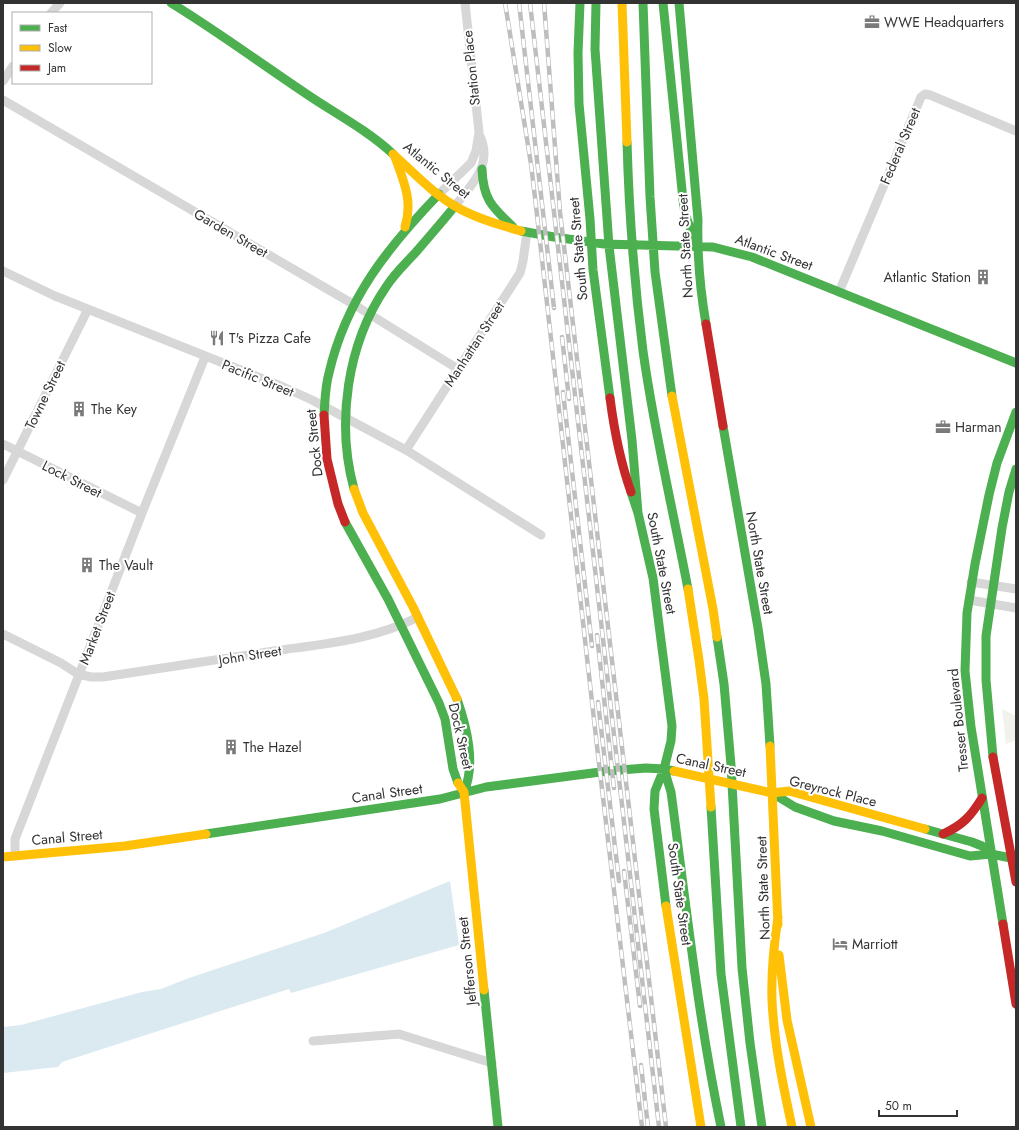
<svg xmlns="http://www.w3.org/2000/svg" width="1019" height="1130" font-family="Jost,sans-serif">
<rect width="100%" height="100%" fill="#fff"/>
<path fill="#f0f3ec" d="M1002 709 1016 716V740L1006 744Z"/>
<path fill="#dbeaf1" d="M450 881 459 945 291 993 289 989 62 1062 58 1067 3 1073V1027L21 1025 142 992 161 989 189 978 324 933Z"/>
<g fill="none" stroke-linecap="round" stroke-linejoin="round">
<path stroke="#d7d7d7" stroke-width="9" d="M51 13 60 3
M3 81 13 66
M3 100 353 304 458 369
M439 194 471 163 476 151 479 132 465 3
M455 206C473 183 494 164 479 134
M3 271 55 296 281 386 312 400 406 450 541 535
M839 292 921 97 925 94 930 95 1016 131
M3 444 142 513
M406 450 520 273 523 261 527 232
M3 480 88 309
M971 582 1016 589
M969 600 1016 608
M3 634 61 663 78 674 91 677H103C160 668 217 660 274 651 323 644 374 640 418 617
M15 856V839L142 513 205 357
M313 1041 399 1034 492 1063"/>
<path stroke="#4caf50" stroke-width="9" d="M171 3C217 31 260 63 305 93 334 113 366 129 393 154
M580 3 578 53 579 104 590 219 593 270 610 398
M596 3 595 49 609 246 632 440 638 513
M643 3 650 197 655 272 672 396
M663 3 683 200 685 214 697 246
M679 3 698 220C697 255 700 289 706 324
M627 142C629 212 634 281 643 351 654 431 673 510 688 589
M482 169C483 199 492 207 513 227
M521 231 554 237 604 244 713 247 752 257 1016 363
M324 415C325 402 325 387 329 373 346 299 388 247 439 194
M723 426 758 628 766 684 770 746
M354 489C336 423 347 344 386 287 394 274 405 264 416 252 429 237 442 222 455 206
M631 492 638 513 653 578 672 726 671 741 664 769 655 791 654 809 666 906
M345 522 388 599 439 703 445 719 453 769 458 783
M717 637 724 684 731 765 742 968 750 1043 762 1127
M457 699C467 728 476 763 464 792
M993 757 986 680V636L1002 528 1009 492 1016 469
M664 769 671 792C686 904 698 1017 721 1127
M772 793 795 807 834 821 882 831 970 856 991 854 1016 859
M711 807 721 974 741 1127
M925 829 972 842 982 846 991 854
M206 834 440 799 486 787 608 771 646 768 664 769 674 771
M1003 924 971 727 965 671 967 613 975 564 989 495 997 463 1016 412
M484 990 498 1127"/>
<path stroke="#ffc107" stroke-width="9" d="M622 3 627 142
M393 154C414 173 434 195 460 209 479 219 500 225 521 231
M395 157C404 182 413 201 405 227
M672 396 713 609 717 637
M354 489 363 513 413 607 457 699
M688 589 699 660 704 699 711 807
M770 746 778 925
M674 771 772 793 789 791 925 829
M458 783 464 792 484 990
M3 857 125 846 206 834
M666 906 701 1127
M778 917C774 944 771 972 772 1000 774 1043 783 1085 792 1127
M779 955 787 1020 811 1127"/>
<path stroke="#c62828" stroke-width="9" d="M706 324 723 426
M610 398C614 429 620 461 631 492
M324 415 327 459 338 504 345 522
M993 757 1016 882
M943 834C963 825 971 816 982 798
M1003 924 1016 1004"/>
<g stroke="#bebebe" stroke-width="4.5">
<path id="rail" d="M505 3 531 164 536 206 598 755 642 1127
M519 3 554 308
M530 3 659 1127
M544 3 560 212 666 1127
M562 337 569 399
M563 392 592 646
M597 635 614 788
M598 702 619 881
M624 871 640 1006
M641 1065 648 1127"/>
</g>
<use href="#rail" stroke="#fff" stroke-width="3" stroke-dasharray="9" stroke-linecap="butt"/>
</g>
<defs>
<g id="office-bare" transform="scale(1.2)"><path d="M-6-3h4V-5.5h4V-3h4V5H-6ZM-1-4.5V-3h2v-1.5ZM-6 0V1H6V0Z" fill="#7a7a7a" stroke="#fff" stroke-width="2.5" paint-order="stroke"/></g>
<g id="building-bare" transform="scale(1.2)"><path d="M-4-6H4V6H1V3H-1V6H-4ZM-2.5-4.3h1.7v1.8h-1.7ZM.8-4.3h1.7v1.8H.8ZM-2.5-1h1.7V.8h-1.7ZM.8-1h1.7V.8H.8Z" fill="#7a7a7a" stroke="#fff" stroke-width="2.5" paint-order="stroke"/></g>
<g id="restaurant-bare" transform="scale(1.2)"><path d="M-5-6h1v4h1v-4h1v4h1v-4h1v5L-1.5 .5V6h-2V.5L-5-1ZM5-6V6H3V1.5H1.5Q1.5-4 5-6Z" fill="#7a7a7a" stroke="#fff" stroke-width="2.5" paint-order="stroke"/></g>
<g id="hotel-bare" transform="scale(1.2)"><path d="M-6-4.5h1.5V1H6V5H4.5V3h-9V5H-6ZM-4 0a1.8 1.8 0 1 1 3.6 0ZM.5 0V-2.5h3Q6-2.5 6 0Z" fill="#7a7a7a" stroke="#fff" stroke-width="2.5" paint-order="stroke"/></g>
</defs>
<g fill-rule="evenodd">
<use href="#office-bare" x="872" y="22"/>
<use href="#building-bare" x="983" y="277"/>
<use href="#restaurant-bare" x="217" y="338"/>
<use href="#building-bare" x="79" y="409"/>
<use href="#office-bare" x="943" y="427"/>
<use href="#building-bare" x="87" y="565"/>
<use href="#building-bare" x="231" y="747"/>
<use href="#hotel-bare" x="840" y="944"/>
</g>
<g text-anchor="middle" stroke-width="4" stroke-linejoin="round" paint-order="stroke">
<g font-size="14" fill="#333" stroke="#fff" text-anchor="start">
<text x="884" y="27">WWE Headquarters</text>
<text x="971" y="282" text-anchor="end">Atlantic Station</text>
<text x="229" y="343">T's Pizza Cafe</text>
<text x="91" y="414">The Key</text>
<text x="955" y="432">Harman</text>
<text x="99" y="570">The Vault</text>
<text x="243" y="752">The Hazel</text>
<text x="852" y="949">Marriott</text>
</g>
<g font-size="14" fill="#333" stroke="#fff">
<text transform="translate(471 68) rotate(-96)" y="5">Station Place</text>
<text transform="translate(900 146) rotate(-67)" y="5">Federal Street</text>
<text transform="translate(437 170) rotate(39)" y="5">Atlantic Street</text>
<text transform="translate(231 233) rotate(30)" y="5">Garden Street</text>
<text transform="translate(685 246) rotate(-93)" y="5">North State Street</text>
<text transform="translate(578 249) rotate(-95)" y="5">South State Street</text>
<text transform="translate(774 252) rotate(20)" y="5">Atlantic Street</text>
<text transform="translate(474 344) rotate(-57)" y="5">Manhattan Street</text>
<text transform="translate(258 378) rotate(22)" y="5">Pacific Street</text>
<text transform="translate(45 395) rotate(-64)" y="5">Towne Street</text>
<text transform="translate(314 443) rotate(-96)" y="5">Dock Street</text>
<text transform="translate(72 479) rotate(27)" y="5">Lock Street</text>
<text transform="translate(662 563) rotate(79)" y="5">South State Street</text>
<text transform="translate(760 563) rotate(80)" y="5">North State Street</text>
<text transform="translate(97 628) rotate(-69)" y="5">Market Street</text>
<text transform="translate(250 655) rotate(-9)" y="5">John Street</text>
<text transform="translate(958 720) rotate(-96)" y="5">Tresser Boulevard</text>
<text transform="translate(461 736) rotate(77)" y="5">Dock Street</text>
<text transform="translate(711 765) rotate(12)" y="5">Canal Street</text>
<text transform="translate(833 791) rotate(14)" y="5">Greyrock Place</text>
<text transform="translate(387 793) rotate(-8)" y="5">Canal Street</text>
<text transform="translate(67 837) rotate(-5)" y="5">Canal Street</text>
<text transform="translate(763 888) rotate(-92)" y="5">North State Street</text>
<text transform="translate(680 894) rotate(82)" y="5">South State Street</text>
<text transform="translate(467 961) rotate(-96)" y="5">Jefferson Street</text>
</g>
</g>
<rect width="1019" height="1130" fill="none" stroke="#333333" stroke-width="8"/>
<rect x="12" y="12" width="140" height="72" fill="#ffffff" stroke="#adadad"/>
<rect x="20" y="25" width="20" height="6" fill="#4caf50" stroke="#adadad"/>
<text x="48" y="32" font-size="12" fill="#333333">Fast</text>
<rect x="20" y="45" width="20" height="6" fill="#ffc107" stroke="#adadad"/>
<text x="48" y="52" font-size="12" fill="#333333">Slow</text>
<rect x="20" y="65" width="20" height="6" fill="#c62828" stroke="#adadad"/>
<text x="48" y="72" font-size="12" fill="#333333">Jam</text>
<path d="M879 1110v6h78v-6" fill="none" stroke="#333333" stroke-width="2"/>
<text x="885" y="1110" font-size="12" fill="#333333" stroke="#ffffff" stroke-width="3" paint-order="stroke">50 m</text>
</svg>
